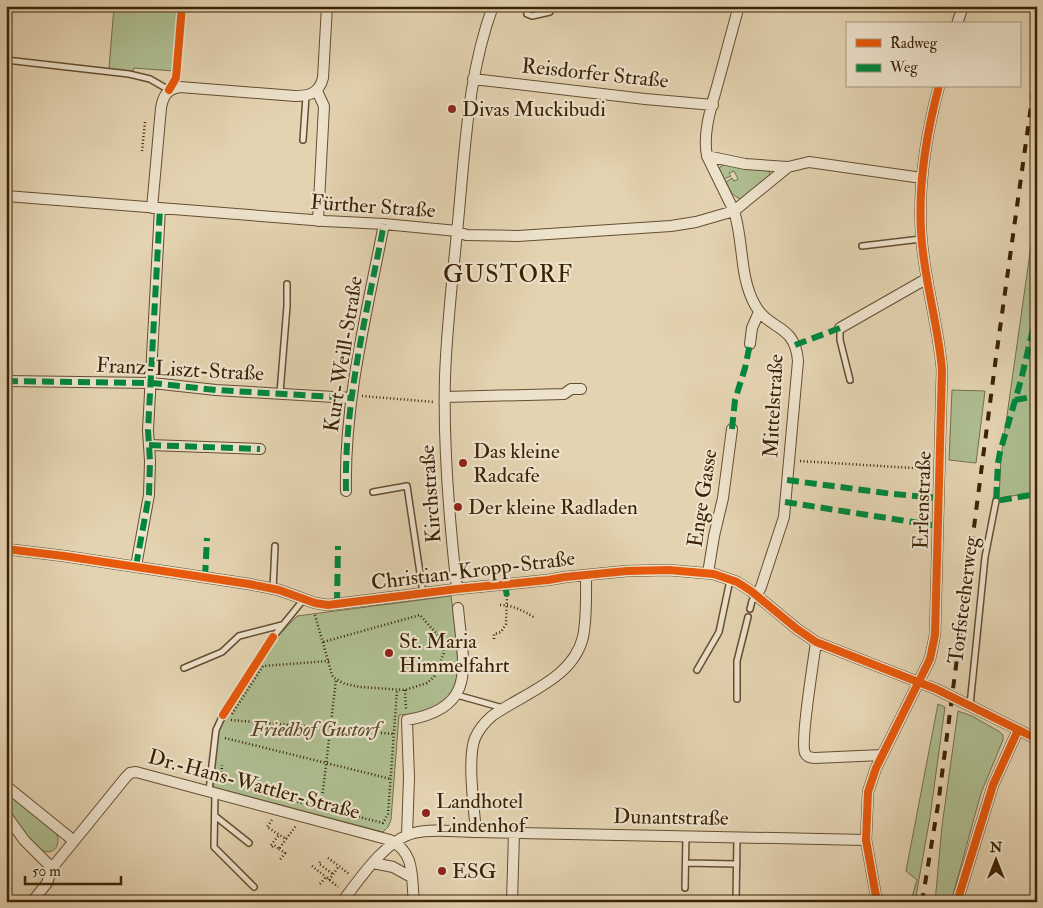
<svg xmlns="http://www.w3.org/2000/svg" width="1043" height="908" font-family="'IM FELL Double Pica',serif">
<rect width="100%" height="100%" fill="#e4d3b1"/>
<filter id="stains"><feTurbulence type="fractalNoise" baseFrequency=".004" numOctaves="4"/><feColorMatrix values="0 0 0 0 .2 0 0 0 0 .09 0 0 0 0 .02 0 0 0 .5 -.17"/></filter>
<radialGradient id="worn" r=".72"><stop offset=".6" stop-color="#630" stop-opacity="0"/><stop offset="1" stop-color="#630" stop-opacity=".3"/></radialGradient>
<path fill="#aebe91" stroke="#74704a" d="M114 6H180L174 71 134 68 133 71 109 69Z
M725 164 769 170 770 176 742 199C732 197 730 190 726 182L732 178 734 181 738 179 734 171 729 173 731 176 724 179 719 170 720 167Z
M1037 203V492L999 498 1001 458Z
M952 390 985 391 976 463 949 460Z
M451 596C454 619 465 680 449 698 438 711 415 715 399 715L391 820 388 827 383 832 213 787 218 735 224 717 275 639 297 616Z
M938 704 945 707 930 817 915 902H885V900L912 897 917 880 906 871Z
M958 711 972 716 1000 732 1003 735V740L981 793 951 902H935L942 826Z
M6 792 56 833C62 843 54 857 42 850 34 845 10 817 7 808 5 803 6 797 6 792Z"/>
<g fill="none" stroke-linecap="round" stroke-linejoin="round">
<g stroke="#654e2f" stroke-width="8">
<path id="service" d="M504 6 506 7
M527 14 532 16 550 12 552 6
M6 60 129 74 150 79 169 90
M303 140 306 96
M862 246 921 239
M840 328V340L850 380
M280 393 287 306V284
M373 492 407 486 423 593
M273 589 275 546
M750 609 752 601 756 595
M273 637 304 599
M184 668 222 652 239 636 282 625
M697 670 719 632 730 580
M457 695 503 708
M737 699V661L748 617
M970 705 985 557 996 501
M209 791 216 730 223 715
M215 794 214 847 254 887
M215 816 249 843
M686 863 737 864
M685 888 686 836
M736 902 737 837"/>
</g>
<g stroke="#654e2f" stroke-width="12">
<path id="minor" d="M739 6C732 30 726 54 719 79 713 102 702 131 707 156L734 211C744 242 739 276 755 305 769 331 795 323 798 361L784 517 761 587 757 595
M957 24 963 6
M473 79 645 99 713 105
M317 91 324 106 318 221
M707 156 745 164 788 167 809 162 922 178
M6 196 325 221 384 224 457 231 466 235 518 236 671 226 696 222 734 211 788 167
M152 208 161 108C163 96 167 89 180 87L295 96C310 96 319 93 323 78L327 6
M840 328 926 279
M750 344 752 328 759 312
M6 381 152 383 216 390 351 398
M445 397 564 394 571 389H581
M149 445 260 449
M346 491C344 401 367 312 384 224
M6 549 64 556 249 584 279 590 315 603 328 605 457 589 548 580 565 577 627 571 669 570 714 574 737 582 751 591 797 629 816 642 936 689 1037 739
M136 566 149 495 150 461 148 430 160 208
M708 573 714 536 723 498 732 429
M457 589C449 518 443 448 445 377 447 318 455 259 460 200 466 134 470 68 493 6
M816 642C814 658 800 743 805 753 807 757 810 758 815 758L882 755
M6 786 74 841 52 868 24 840 6 815
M476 832C474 808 467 758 475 738 479 729 485 722 492 716 524 693 573 679 583 637 587 617 586 595 586 575
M407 835 409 778 407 720C479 708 463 665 458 608
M74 841 126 777 130 773 136 772 390 840C416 853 411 877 414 902
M373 863 393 867 411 877
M32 902 47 883 52 868
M342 902C359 880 385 840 414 833 433 828 456 832 476 832L866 840
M512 902 514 833
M877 902 866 840 868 792 876 768 930 659 935 635 942 370C939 333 929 297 924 260 915 202 924 142 939 86
M957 902 993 785 1018 730"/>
</g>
<path stroke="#3b2204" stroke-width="2.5" stroke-dasharray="1 2.5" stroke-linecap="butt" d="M142 151 145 122
M362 396 434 402
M800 461 929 469
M500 605C513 605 524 611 535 618
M315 615 332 675 334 678 345 684 360 687 405 690 427 683 434 677 444 653 443 641 420 615 323 642
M494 639V634L501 632 506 624 507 596
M405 690 406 709
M232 714 263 666 329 661
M231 720 394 734
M225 738 391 779
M221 783 222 765
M294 801 383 823 388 814 397 690
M321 807 336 680
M272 820 267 827 286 839 296 826
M271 845 279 835
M272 847 274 845 279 849 286 839
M279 849 285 853 279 861
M328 858 339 866
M320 862 319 864 333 874
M312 866 326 877
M329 880 339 866 349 874
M320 884 326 877 338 887"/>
<use href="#service" stroke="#ede2cc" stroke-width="5"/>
<use href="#minor" stroke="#ede2cc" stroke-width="10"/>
<path stroke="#3b2204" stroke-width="4" stroke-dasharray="9 9" stroke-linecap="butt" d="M922 902 938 805 996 357 1037 63"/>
<path stroke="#00873e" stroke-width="6" stroke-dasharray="12 6" stroke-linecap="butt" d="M1037 312 1021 380 1000 452 998 463 996 501 1037 494
M795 345 840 328
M6 381 152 383 216 390 351 398
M1015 400 1037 396
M732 429 735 400 745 368 750 344
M149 445 260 449
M787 480 893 494 939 498
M346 491C344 401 367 312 384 224
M785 502 938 526
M136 566 149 495 150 461 148 430 160 208
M205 577 207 538
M505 585 507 596
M337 604 338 546"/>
<g stroke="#ede2cc" stroke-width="11">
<path id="cycleway" d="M169 90 176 78 182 6
M6 549 64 556 249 584 279 590 315 603 328 605 457 589 548 580 565 577 627 571 669 570 714 574 737 582 751 591 797 629 816 642 936 689 1037 739
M223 715 273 637
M877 902 866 840 868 792 876 768 930 659 935 635 942 370C939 333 929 297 924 260 915 202 924 142 939 86
M957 902 993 785 1018 730"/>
</g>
<use href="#cycleway" stroke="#e8590c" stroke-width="8"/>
</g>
<g fill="#8f2418" stroke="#ede2cc" stroke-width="2">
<circle cx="452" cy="109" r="5"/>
<circle cx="463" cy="463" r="5"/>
<circle cx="458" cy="507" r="5"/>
<circle cx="389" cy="653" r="5"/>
<circle cx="426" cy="813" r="5"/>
<circle cx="442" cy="871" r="5"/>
</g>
<g text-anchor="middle" stroke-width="4.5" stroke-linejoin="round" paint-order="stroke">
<g font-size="21" fill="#3b2204" stroke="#ede2cc">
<text transform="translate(595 73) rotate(6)" y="7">Reisdorfer Straße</text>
<text transform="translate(373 206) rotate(4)" y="7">Fürther Straße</text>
<text transform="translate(343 354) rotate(-81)" y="7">Kurt-Weill-Straße</text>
<text transform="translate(180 369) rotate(3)" y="7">Franz-Liszt-Straße</text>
<text transform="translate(773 406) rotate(-87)" y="7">Mittelstraße</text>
<text transform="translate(430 494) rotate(-94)" y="7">Kirchstraße</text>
<text transform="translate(702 498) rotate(-81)" y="7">Enge Gasse</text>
<text transform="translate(922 500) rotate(-88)" y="7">Erlenstraße</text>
<text transform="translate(473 570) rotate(-7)" y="7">Christian-Kropp-Straße</text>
<text transform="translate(963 600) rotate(-83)" y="7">Torfstecherweg</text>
<text transform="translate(254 784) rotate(15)" y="7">Dr.-Hans-Wattler-Straße</text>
<text transform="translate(671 817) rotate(1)" y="7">Dunantstraße</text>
</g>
<g font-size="21" fill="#3b2204" stroke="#ede2cc" text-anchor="start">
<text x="462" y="116">Divas Muckibudi</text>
<text x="473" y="458">Das kleine<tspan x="473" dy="24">Radcafe</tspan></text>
<text x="468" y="514">Der kleine Radladen</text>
<text x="399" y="648">St. Maria<tspan x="399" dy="24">Himmelfahrt</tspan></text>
<text x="436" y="808">Landhotel<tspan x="436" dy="24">Lindenhof</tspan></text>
<text x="452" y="878">ESG</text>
</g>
<g font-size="21" font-style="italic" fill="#584927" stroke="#ede2cc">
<text x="315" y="736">Friedhof Gustorf</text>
</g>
<g font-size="24" letter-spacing="1" fill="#3b2204" stroke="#ede2cc">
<text x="508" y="282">GUSTORF</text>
</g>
</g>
<rect width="1043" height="908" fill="none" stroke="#e4d3b1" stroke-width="25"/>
<rect x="8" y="8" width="1028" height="893" fill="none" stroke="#3b2204" stroke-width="2.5"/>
<rect x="12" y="12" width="1018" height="883" fill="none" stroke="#3b2204"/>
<rect x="846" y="22" width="175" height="65" fill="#ede2cc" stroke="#a6957c"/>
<rect x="856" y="39" width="25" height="8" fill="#e8590c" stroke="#a6957c"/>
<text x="890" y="48" font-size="15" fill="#3b2204">Radweg</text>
<rect x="856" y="64" width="25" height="8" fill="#00873e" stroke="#a6957c"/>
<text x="890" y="72" font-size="15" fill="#3b2204">Weg</text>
<g transform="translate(996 860)" stroke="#ede2cc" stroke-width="4" paint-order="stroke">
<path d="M0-4L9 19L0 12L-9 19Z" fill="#3b2204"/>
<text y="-8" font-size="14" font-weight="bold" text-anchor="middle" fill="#3b2204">N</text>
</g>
<path d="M25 876v8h96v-8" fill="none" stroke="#3b2204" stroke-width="2.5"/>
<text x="32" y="876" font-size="15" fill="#3b2204" stroke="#ede2cc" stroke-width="4" paint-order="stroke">50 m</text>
<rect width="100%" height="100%" filter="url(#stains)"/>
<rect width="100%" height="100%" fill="url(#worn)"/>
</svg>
